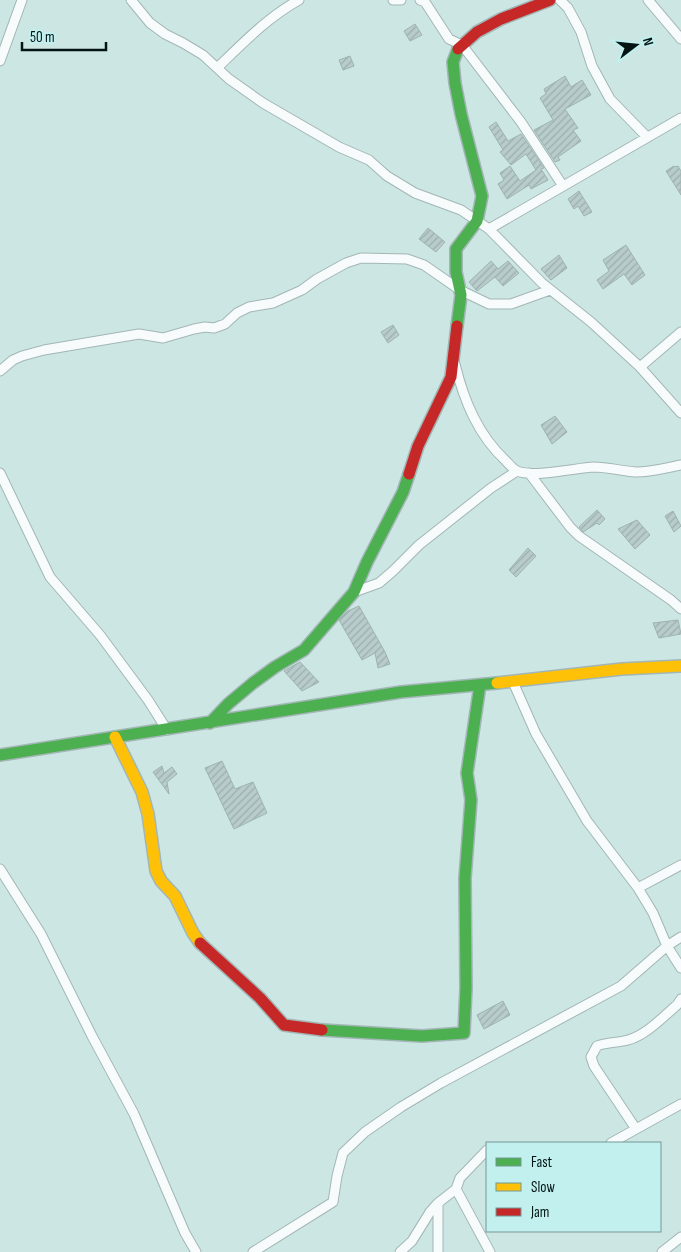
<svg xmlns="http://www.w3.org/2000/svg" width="681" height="1252" font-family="'Sofia Sans Condensed',sans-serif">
<defs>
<pattern id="building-hatch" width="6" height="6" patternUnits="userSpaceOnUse" patternTransform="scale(1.25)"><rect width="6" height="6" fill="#b7cccb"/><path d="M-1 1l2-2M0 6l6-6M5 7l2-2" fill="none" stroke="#9caead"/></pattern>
</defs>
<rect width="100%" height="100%" fill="#cce6e4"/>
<path fill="url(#building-hatch)" stroke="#9eb3b1" d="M415 24 422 35 410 41 404 31Z
M350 56 354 66 343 70 339 60Z
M565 76 571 87 582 80 591 95 565 109 578 128 573 130 581 141 558 157 560 160 555 162 534 130 553 120 540 98 546 94 544 89Z
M496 122 508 141 521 134 544 168 541 169 548 180 531 189 529 185 507 199 498 184 504 180 500 173 510 166 520 181 536 170 526 154 511 165 500 152 503 150 489 127Z
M674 166 675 167 678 166 681 171V195L666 171Z
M579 191 592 212 584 216 578 206 574 209 568 199Z
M428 228 445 242 436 252 419 239Z
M626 245 645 275 632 285 624 274 603 289 597 280 609 271 603 260Z
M559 255 567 268 551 280 541 269Z
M491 261 498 269 508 261 519 273 503 286 495 277 477 291 469 282Z
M393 325 399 335 388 343 381 332Z
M555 416 567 432 552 444 541 425Z
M597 510 605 519 599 525 597 523 583 532 579 527Z
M673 511 681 526 674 532 665 516Z
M637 520 650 535 635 549 618 529Z
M528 548 536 556 516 577 509 570Z
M359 606 385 652 390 664 378 668 375 653 362 660 339 620 348 611Z
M678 620 681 634 659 638 653 623Z
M300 662 319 682 302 691 284 671Z
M222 761 235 789 253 782 267 813 234 829 205 768Z
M162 766 164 773 172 767 177 774 167 782 169 794 153 772Z
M503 1001 510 1015 484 1029 477 1015Z"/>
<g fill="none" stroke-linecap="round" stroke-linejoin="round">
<g stroke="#a2b6b5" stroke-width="11">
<path id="street" d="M131 0 150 23 165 34 183 43 203 55 229 79 263 103 339 147 369 160 387 176 415 193 461 210 489 229 542 283 591 322 640 367 681 413
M393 0H401
M420 0 425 2 449 39 462 45 521 122 563 186
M560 0 568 8 581 32 592 66 610 99 647 137
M648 0 681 39
M0 61 22 0
M217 68C243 43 268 17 299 0
M489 229 681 118
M455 364C464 401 478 435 506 461 509 464 513 469 517 471 534 478 575 468 594 467 607 467 622 471 636 472 651 472 666 468 681 465
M640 367 681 332
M0 371 13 360 22 356 44 350 139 334 163 338 194 329 205 327 214 328 225 324 237 313 249 307 273 303 302 290 317 279 346 263 361 258 407 259 424 265 460 290 489 304H511L550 290
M0 473 50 577 100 635 148 700 167 730
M529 473 570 527 579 536 671 600 681 609
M354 592 379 583 393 571 419 545 491 488 517 471
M513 682 536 734 587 821 638 888 653 913 667 946 681 968
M0 869 41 934 92 1036 134 1114 185 1233 196 1252
M638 888 681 865
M636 1129 594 1066 591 1057 597 1046C607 1042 617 1043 628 1040 646 1035 663 1017 677 1005L681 999
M611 1143 681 1104
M456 1189 490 1252
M253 1252 333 1202 337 1176 343 1153 365 1132 401 1107 441 1083 621 986 667 946 681 937
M400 1252 412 1241 430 1212 438 1203 456 1189 460 1178 487 1150
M438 1252V1203
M662 1252 681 1237"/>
</g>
<g stroke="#a2b6b5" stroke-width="14">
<path id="fast" d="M457 326 461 295 456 272V249L477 221 482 196 461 114 455 83 453 62 458 49
M210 723 228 704 253 683 275 667 304 650 354 592 367 562 403 492 409 474
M0 755 401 692 497 683
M322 1030 422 1036 464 1033 466 988 465 878 471 800 467 773 480 685"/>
</g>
<g stroke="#a2b6b5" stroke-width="14">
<path id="slow" d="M497 683 622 669 681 666
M115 737 142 792 148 814 156 871 161 881 175 896 193 933 200 943"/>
</g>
<g stroke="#a2b6b5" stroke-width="14">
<path id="jam" d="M458 49 477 32 501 19 550 0
M409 474 418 446 451 377 457 326
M200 943 260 998 284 1025 322 1030"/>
</g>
<use href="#street" stroke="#f7fbfb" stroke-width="9"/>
<use href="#fast" stroke="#4caf50" stroke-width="11"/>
<use href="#slow" stroke="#ffc107" stroke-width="11"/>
<use href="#jam" stroke="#c62828" stroke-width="11"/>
</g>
<rect x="486" y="1142" width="175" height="90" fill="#c1f0ee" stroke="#759896"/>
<rect x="496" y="1158" width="25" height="8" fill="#4caf50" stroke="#759896"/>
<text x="531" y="1167" font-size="15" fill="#031413">Fast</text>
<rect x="496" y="1183" width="25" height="8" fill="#ffc107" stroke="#759896"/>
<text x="531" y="1192" font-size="15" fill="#031413">Slow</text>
<rect x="496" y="1208" width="25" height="8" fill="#c62828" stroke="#759896"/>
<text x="531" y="1217" font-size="15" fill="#031413">Jam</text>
<g transform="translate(636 45) rotate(74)" stroke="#c1f0ee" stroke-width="4" paint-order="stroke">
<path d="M0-4L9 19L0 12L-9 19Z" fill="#031413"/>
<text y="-8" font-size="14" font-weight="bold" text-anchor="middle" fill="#031413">N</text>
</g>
<path d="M22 42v8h84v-8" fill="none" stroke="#031413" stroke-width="2.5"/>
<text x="30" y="42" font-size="15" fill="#031413" stroke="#c1f0ee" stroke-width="4" paint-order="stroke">50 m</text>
</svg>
